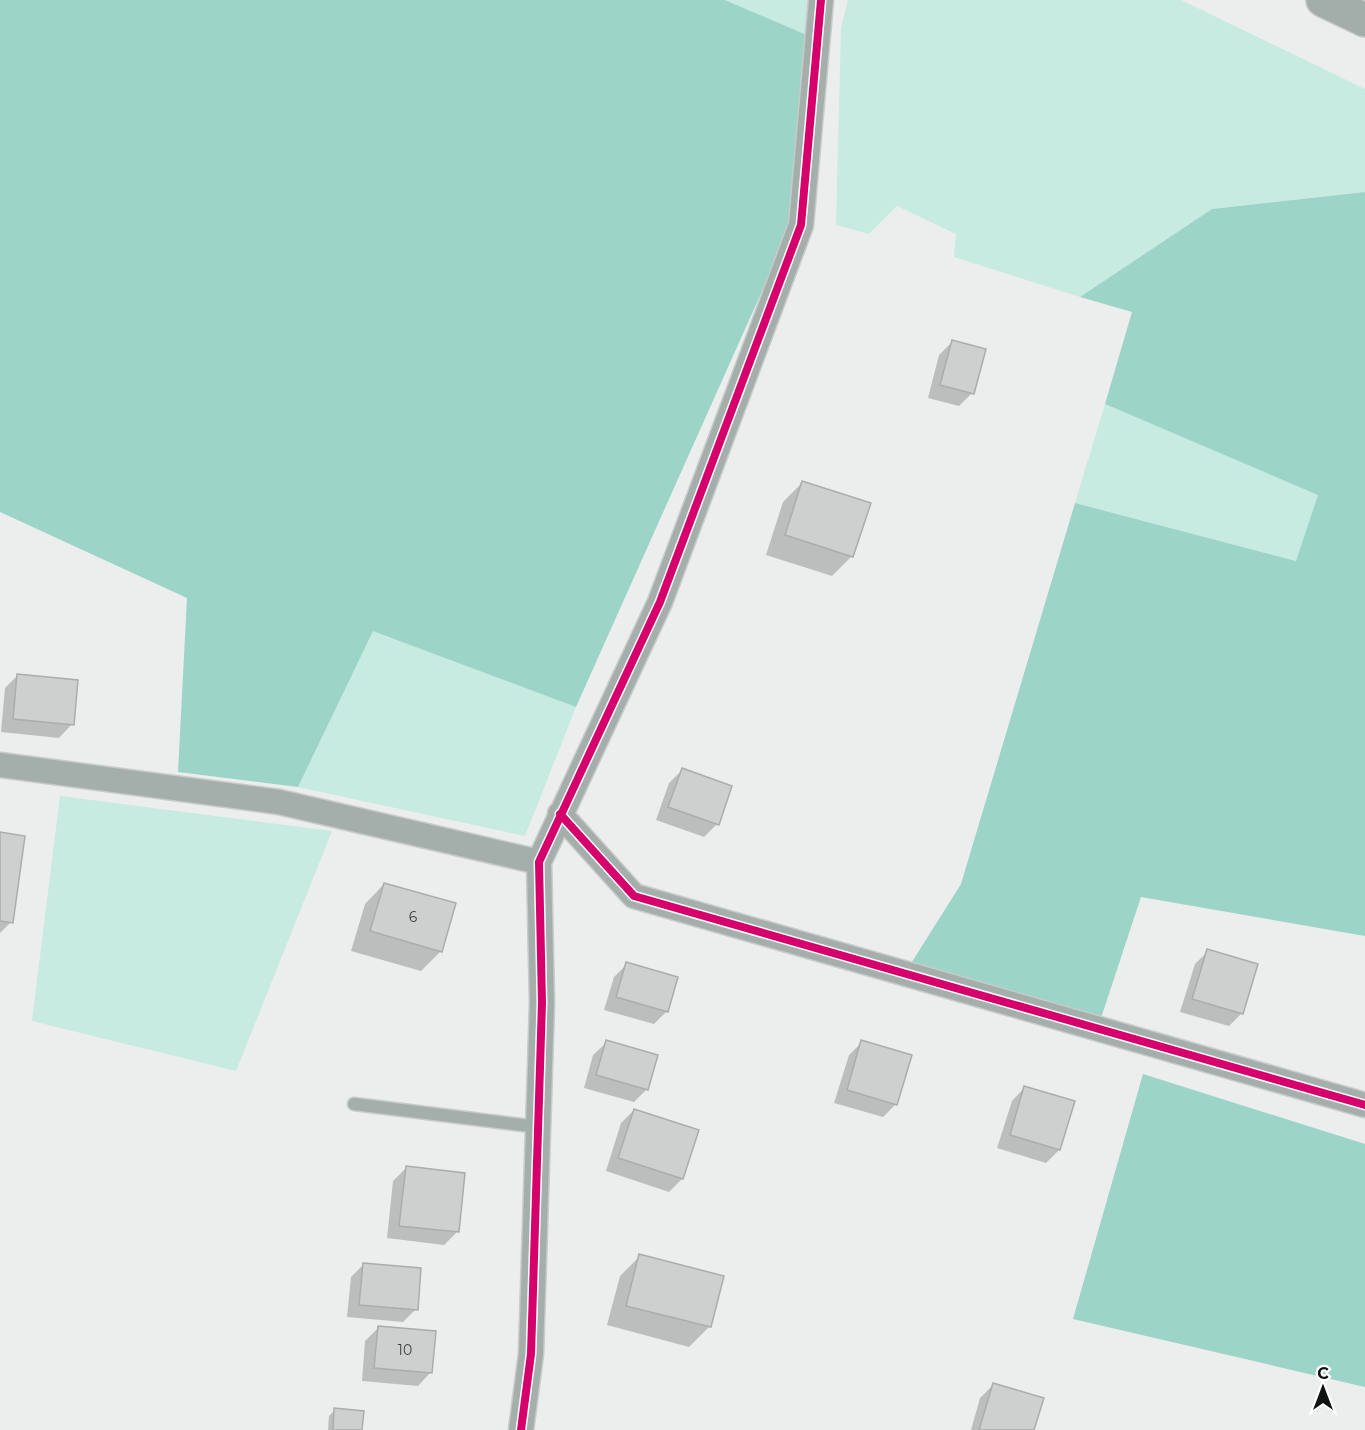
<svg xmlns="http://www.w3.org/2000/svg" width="1365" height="1430" font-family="Montserrat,sans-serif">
<rect width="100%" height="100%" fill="#ebeeed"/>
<path fill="#c7eae1" d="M725 0H816L809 36Z
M848 0H1181L1365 89V192L1212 209 1080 297 954 257 956 234 897 206 869 234 836 225 841 28Z
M1105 404 1319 495 1296 561 1075 503Z
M373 630 576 707 525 836 298 787Z
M60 796 332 831 236 1071 32 1021Z"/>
<path fill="#9cd4c7" d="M0 0H725L809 36 793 222 576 707 373 631 298 787 178 772 187 598 0 512Z
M1365 192V936L1141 897 1100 1021 905 973 961 884 1075 503 1296 561 1318 495 1105 404 1132 312 1080 297 1212 209Z
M1143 1074 1365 1144V1387L1073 1319Z"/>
<path fill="#0003" d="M952 342 972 393 959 406 928 398 939 355Z
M803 482 852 556 832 576 766 555 783 502Z
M18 675 72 724 59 738 1 732 5 688Z
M682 770 717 824 704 837 656 820 669 783Z
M0 834 11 922 0 933Z
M384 884 441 951 421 971 351 951 365 904Z
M1208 951 1242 1013 1229 1026 1180 1012 1195 964Z
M627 964 667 1011 654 1024 604 1010 614 977Z
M607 1042 647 1089 634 1102 584 1088 593 1055Z
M862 1042 896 1104 883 1117 834 1103 849 1055Z
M1025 1087 1059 1150 1046 1163 997 1148 1012 1101Z
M634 1110 697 1131 682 1179 669 1192 606 1171 621 1123Z
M406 1168 457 1232 444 1245 387 1238 393 1181Z
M640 1256 722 1277 709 1327 689 1347 607 1325 620 1276Z
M364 1264 416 1309 403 1322 347 1317 351 1277Z
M378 1328 431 1372 418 1386 362 1381 365 1341Z
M993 1385 1033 1430H971L980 1398Z
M335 1410 361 1430H328L329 1416Z"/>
<path fill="#cecfcf" stroke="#abadad" stroke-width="1.5" d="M952 340 986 349 974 394 940 385Z
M802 481 871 503 853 557 785 535Z
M17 674 78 680 74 725 13 719Z
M682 768 732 786 719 825 668 807Z
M0 832 25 836 13 923 0 921Z
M384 883 456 903 442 952 370 931Z
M1207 949 1258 964 1243 1014 1192 999Z
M626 962 678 977 668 1012 616 997Z
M606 1040 658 1055 648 1090 596 1075Z
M861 1040 912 1055 897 1105 847 1090Z
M1024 1086 1075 1101 1060 1150 1010 1135Z
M634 1109 699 1130 683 1179 618 1158Z
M406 1166 465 1173 459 1232 399 1226Z
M639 1254 724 1276 711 1327 626 1306Z
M363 1263 421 1268 418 1310 359 1305Z
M378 1326 436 1331 432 1373 374 1368Z
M993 1383 1044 1398 1034 1430H979Z
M334 1408 364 1411 362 1430H333Z"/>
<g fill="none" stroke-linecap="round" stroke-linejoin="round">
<g stroke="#c9caca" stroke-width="15">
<path id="lane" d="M354 1104 538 1127"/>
</g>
<g stroke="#c9caca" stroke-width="27">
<path id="street" d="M0 765 279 802 539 862
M560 814 634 896 1365 1105
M521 1430 531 1354 542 1003 539 862 660 602 801 225 821 0"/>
</g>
<g stroke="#c9caca" stroke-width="36">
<path id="highway" d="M1323 0 1365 20"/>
</g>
<use href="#lane" stroke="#a4afac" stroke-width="12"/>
<use href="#street" stroke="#a4afac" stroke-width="24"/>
<use href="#highway" stroke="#a3adaa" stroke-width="33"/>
<g stroke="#fff" stroke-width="11">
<path id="cycleway" d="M560 814 634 896 1365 1105
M521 1430 531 1354 542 1003 539 862 660 602 801 225 821 0"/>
</g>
<use href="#cycleway" stroke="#d6006c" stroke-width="8"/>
</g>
<g text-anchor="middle" stroke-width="4.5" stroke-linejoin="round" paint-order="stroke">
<g font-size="14" fill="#404040">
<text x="413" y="922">6</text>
<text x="405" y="1355">10</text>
</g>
</g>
<g transform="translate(1323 1388)" stroke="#ffffff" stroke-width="4.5" paint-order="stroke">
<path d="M0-4.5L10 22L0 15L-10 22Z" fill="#101111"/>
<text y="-9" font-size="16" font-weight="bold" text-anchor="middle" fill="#101111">С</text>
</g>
</svg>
